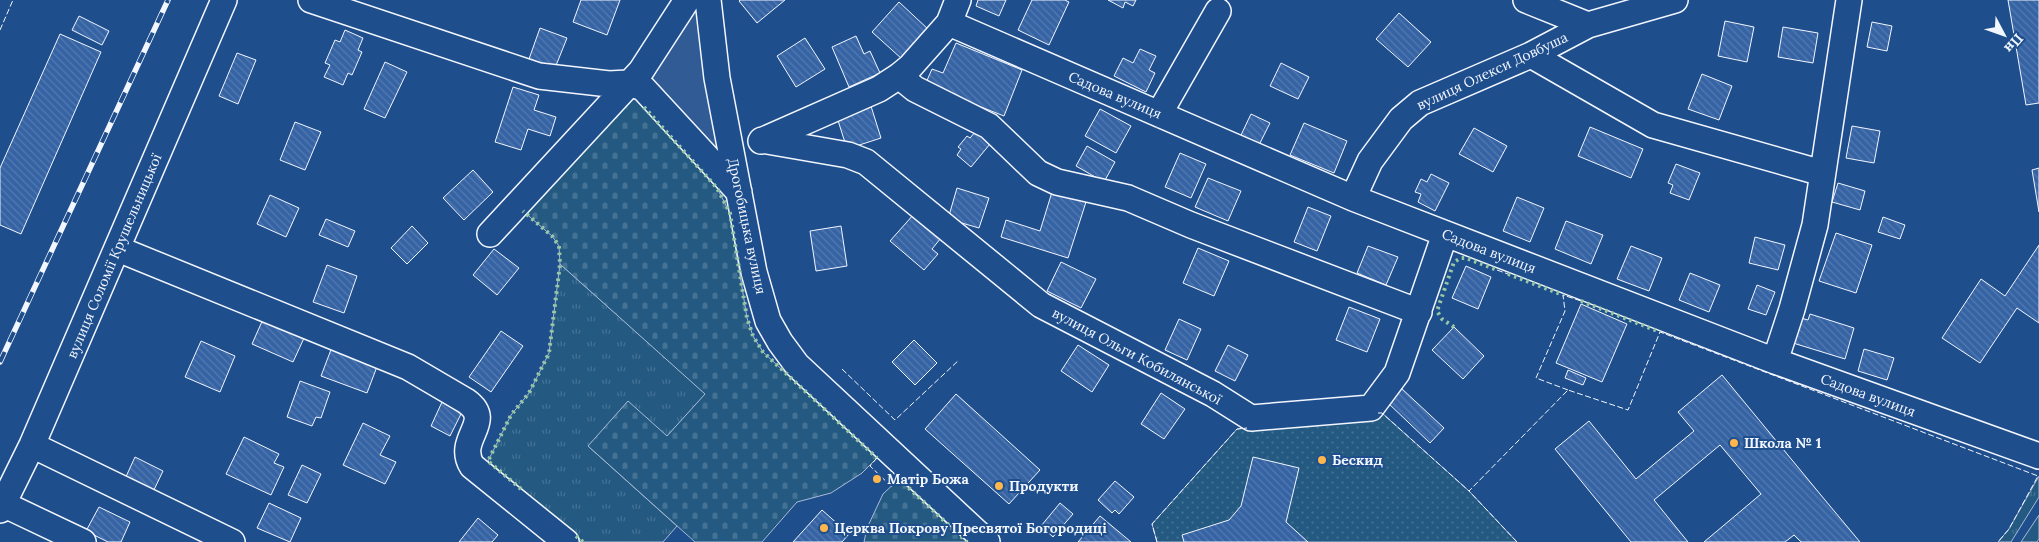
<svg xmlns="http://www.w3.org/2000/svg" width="2039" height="542" font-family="Lora,serif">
<defs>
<pattern id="grass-tufts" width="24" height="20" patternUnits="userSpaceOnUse" patternTransform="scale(1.25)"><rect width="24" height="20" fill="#245a82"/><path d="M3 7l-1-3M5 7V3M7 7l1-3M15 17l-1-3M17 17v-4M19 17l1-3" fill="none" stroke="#447295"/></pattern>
<pattern id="cemetery-stones" width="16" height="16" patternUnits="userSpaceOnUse" patternTransform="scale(1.25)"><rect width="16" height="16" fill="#245a82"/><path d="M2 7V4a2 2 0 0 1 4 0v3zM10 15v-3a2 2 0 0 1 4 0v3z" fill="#447295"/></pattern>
<pattern id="park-dots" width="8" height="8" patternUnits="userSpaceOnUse" patternTransform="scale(1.25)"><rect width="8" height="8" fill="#245a82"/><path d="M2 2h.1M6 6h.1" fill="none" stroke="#447295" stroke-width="1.8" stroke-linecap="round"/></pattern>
<pattern id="building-back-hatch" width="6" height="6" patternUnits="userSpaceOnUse" patternTransform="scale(1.25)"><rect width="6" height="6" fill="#3563a3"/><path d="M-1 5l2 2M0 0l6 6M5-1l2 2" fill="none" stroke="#537ab1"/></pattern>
</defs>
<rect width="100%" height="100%" fill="#1f4e8c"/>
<path fill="url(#grass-tufts)" stroke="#a8bbd7" d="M560 264 706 394 667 436 588 446 677 526 663 542H583L488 461 511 415 529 393 549 353Z
M2039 476V497L2011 542H1998L2009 529Z
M2039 515V539L2037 542H2021Z"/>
<path fill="url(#cemetery-stones)" stroke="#a8bbd7" d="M629 96 635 97 717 188 730 213 747 318 753 336 763 352 877 458 862 473 831 493 797 502 762 542H695L588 446 628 401 667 436 705 394 560 264 559 246 552 236 523 211Z
M899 479 967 542H864L867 528 883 494Z"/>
<path fill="url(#park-dots)" stroke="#a8bbd7" d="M1382 413 1469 491 1517 542H1157L1152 524 1237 429Z"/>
<path fill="#305b95" stroke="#a8bbd7" d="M696 0 723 162 646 78Z"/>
<path fill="url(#building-back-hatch)" stroke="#f2f6ff" d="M581 0H620L607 35 573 22Z
M740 0H785L757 23 739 1Z
M978 0H1006L999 16 976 6Z
M1032 0H1065L1069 2 1049 45 1018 30Z
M1108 0H1136L1133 6 1125 2 1123 8Z
M2008 0H2039V103L2026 105Z
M899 2 929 30 902 59 872 32Z
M1399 13 1431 42 1408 67 1376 39Z
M79 16 109 31 102 45 72 30Z
M1725 21 1754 27 1747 62 1718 56Z
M1872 22 1892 26 1887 51 1867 47Z
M1783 27 1818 33 1813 63 1778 57Z
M540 28 567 38 555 68 529 59Z
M345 30 363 38 358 50 362 52 352 75 348 73 343 85 324 77 330 65 325 63 335 40 340 42Z
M60 34 101 52 21 234 0 225V168Z
M856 36 864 54 870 51 880 73 849 87 832 47Z
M805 38 825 69 796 87 777 56Z
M956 43 1022 70 1004 116 925 85 932 69 943 73Z
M1140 49 1156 56 1149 70 1155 73 1146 92 1114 76 1123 58 1133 63Z
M237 53 256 60 238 104 219 96Z
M385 62 407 72 385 118 364 109Z
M1281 63 1309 77 1298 99 1270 86Z
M1702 74 1732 86 1719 120 1688 109Z
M513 87 539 95 534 110 556 117 550 136 528 129 521 150 495 142Z
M870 103 881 138 847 149 836 114Z
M1100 109 1131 126 1116 153 1085 136Z
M1251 114 1270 123 1259 145 1241 135Z
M295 122 321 132 305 170 280 160Z
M1304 123 1347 141 1334 173 1290 155Z
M1852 126 1880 131 1874 163 1846 158Z
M1590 127 1643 149 1631 178 1578 156Z
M1474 128 1507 146 1493 172 1459 154Z
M976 131 990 144 971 167 957 155 961 149 958 147 967 136 970 138Z
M1087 146 1115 162 1104 182 1076 166Z
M1180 153 1206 164 1191 198 1165 187Z
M1676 164 1700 173 1689 200 1670 193 1673 185 1668 183Z
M2039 168V212L2032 170Z
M473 170 493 192 464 220 443 198Z
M1431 174 1449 183 1435 211 1418 202 1421 194 1415 192 1421 179 1427 182Z
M1208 178 1241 191 1228 221 1195 207Z
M1838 183 1865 191 1860 210 1832 202Z
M957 188 989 198 979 228 948 219Z
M1052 192 1086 202 1068 258 1001 237 1006 220 1040 231Z
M270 195 299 208 286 237 257 224Z
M1517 197 1544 208 1530 242 1503 231Z
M1308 207 1331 216 1317 251 1294 242Z
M914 214 941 238 932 249 938 254 924 270 890 241Z
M1883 217 1905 225 1900 239 1878 232Z
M326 219 355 231 348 247 319 235Z
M1566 221 1603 235 1591 264 1555 249Z
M412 226 428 243 407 264 391 248Z
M841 226 847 266 816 271 810 231Z
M1836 233 1872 245 1856 293 1819 281Z
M1755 237 1785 245 1778 270 1749 263Z
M2039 245V323L2017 308 1980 363 1942 338 1981 279 2005 296Z
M1368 246 1398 257 1386 285 1357 273Z
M1631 246 1662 258 1649 291 1617 279Z
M1198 248 1229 261 1214 296 1183 283Z
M494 249 519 268 497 295 473 275Z
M1061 262 1096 279 1081 308 1047 291Z
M327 265 357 276 344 313 313 302Z
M1466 266 1491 277 1478 309 1452 298Z
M1690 273 1720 285 1709 312 1679 300Z
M1757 285 1775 292 1766 315 1748 309Z
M1581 304 1627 324 1602 382 1556 363Z
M1349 307 1380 319 1367 352 1336 340Z
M1810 314 1854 328 1845 359 1793 343 1801 318 1808 320Z
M264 317 305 336 293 362 252 344Z
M1179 319 1201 329 1187 360 1165 350Z
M1454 327 1484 356 1463 379 1432 350Z
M501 331 523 346 491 392 469 377Z
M914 340 937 363 915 385 892 362Z
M201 341 235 356 220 392 185 377Z
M1078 345 1109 365 1092 392 1061 371Z
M1228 345 1248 355 1235 381 1215 371Z
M332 347 378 364 367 393 321 376Z
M1864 349 1894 358 1887 380 1858 371Z
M1568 370 1586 378 1583 385 1565 378Z
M1722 375 1820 494 1860 542H1801L1794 535 1785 542H1704L1761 494 1720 445 1654 500 1688 542H1631L1555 449 1589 421 1636 479 1694 431 1678 412Z
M300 381 330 392 321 418 316 417 312 426 287 417Z
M1401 388 1444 428 1430 443 1387 402Z
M1161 393 1185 409 1164 439 1141 424Z
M956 394 1040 470 1009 504 925 429Z
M442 402 462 412 450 436 431 426Z
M363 423 390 436 380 455 396 462 385 484 343 465Z
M244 437 279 454 274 463 284 467 271 495 226 474Z
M135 457 163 471 152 494 124 481Z
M1253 457 1299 468 1286 522 1308 542H1184L1182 535 1229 520 1241 506Z
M302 465 321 474 307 503 288 495Z
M1115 481 1134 497 1119 514 1115 510 1112 513 1098 500Z
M269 503 301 518 290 542 257 528Z
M1060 503 1073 514 1053 537 1041 526Z
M99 507 130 522 121 542H108L86 531Z
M822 510 849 534 842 542H793Z
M1100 516 1131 542H1078Z
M478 518 498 535 492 542H459Z"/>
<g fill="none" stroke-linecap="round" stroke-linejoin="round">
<g stroke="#f2f6ff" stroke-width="28">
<path id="minor" d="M311 0 539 76 609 84 628 83 643 88 739 192
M708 0 717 78 754 272 768 321 780 342 797 365 987 542
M1526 0 1588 25
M949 23 1353 198 1775 361 2039 456
M1531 55 1653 125 1822 173
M899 76 915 89 989 126 1038 173 1057 182 1128 198 1191 225 1419 312
M1159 114 1218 11
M762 140 848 155 866 162 1041 305 1213 394 1251 418 1371 408 1397 373 1445 234
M761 141 879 89 899 76 910 67 949 23 958 0
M1353 198 1370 161 1401 119 1420 103 1531 55 1588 25 1675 0
M490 234 641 71 687 0
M118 249 408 367 466 401C496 422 455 438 472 466L566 542
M1775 361 1792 309 1815 225 1849 0
M32 445 232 542
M3 504 83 542
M0 510 32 445 224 0"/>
</g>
<use href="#minor" stroke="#1f4e8c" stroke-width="25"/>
<g stroke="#f2f6ff" stroke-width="5.5">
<path id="rail" d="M0 362 168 0"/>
</g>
<use href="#rail" stroke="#1f4e8c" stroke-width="4" stroke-dasharray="11" stroke-linecap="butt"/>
<path stroke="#97c8a6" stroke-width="4" stroke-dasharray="2.5 4" stroke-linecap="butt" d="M644 107 717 188 730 213 747 318 753 336 763 352 877 458
M1508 274 1563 295
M1581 301 1660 332
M1454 327 1442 319 1437 311 1454 262 1461 258H1466L1497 270
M899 479 967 542
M521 489 488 461 511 415 529 393 549 353 560 264 559 246 552 236 523 211
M576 536 583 542"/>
<path stroke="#f2f6ff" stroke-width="1" stroke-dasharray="6 2.5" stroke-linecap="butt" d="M0 30 13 0
M1497 270 1508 274
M842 369 895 420 959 360
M1568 390 1536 378 1565 311 1563 295 1581 301
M1378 413H1382L1469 491
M877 458 870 466 892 487 899 479
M1157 542 1152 524 1237 429 1247 428
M1517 542 1469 491 1568 390 1628 410 1660 332 2038 476 2009 529 1998 542"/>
</g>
<g fill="#ffb74d" stroke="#1f4e8c" stroke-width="2">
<circle cx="1734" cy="443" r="5"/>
<circle cx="1322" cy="460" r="5"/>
<circle cx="877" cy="479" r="5"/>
<circle cx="999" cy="486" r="5"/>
<circle cx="824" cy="528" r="5"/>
</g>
<g text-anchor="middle" stroke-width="4" stroke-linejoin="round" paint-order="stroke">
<g font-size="14" fill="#f2f6ff" stroke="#1f4e8c">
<text transform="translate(1492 71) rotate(-25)" y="5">вулиця Олекси Довбуша</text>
<text transform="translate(1115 95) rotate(23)" y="5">Садова вулиця</text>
<text transform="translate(747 226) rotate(78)" y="5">Дрогобицька вулиця</text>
<text transform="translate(1489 251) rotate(21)" y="5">Садова вулиця</text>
<text transform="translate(114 256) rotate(-67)" y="5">вулиця Соломії Крушельницької</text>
<text transform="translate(1137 356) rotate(28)" y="5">вулиця Ольги Кобилянської</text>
<text transform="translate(1868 395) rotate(20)" y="5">Садова вулиця</text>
</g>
<g font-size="14" font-weight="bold" fill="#f2f6ff" stroke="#1f4e8c" text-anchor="start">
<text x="1744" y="448">Школа № 1</text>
<text x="1332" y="465">Бескид</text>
<text x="887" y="484">Матір Божа</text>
<text x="1009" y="491">Продукти</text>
<text x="834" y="533">Церква Покрову Пресвятої Богородиці</text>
</g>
</g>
<g transform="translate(2004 35) rotate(131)" stroke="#1f4e8c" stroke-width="4" paint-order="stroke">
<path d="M0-4L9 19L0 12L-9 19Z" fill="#f2f6ff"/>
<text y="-8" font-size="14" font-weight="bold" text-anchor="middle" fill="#f2f6ff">Пн</text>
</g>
</svg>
